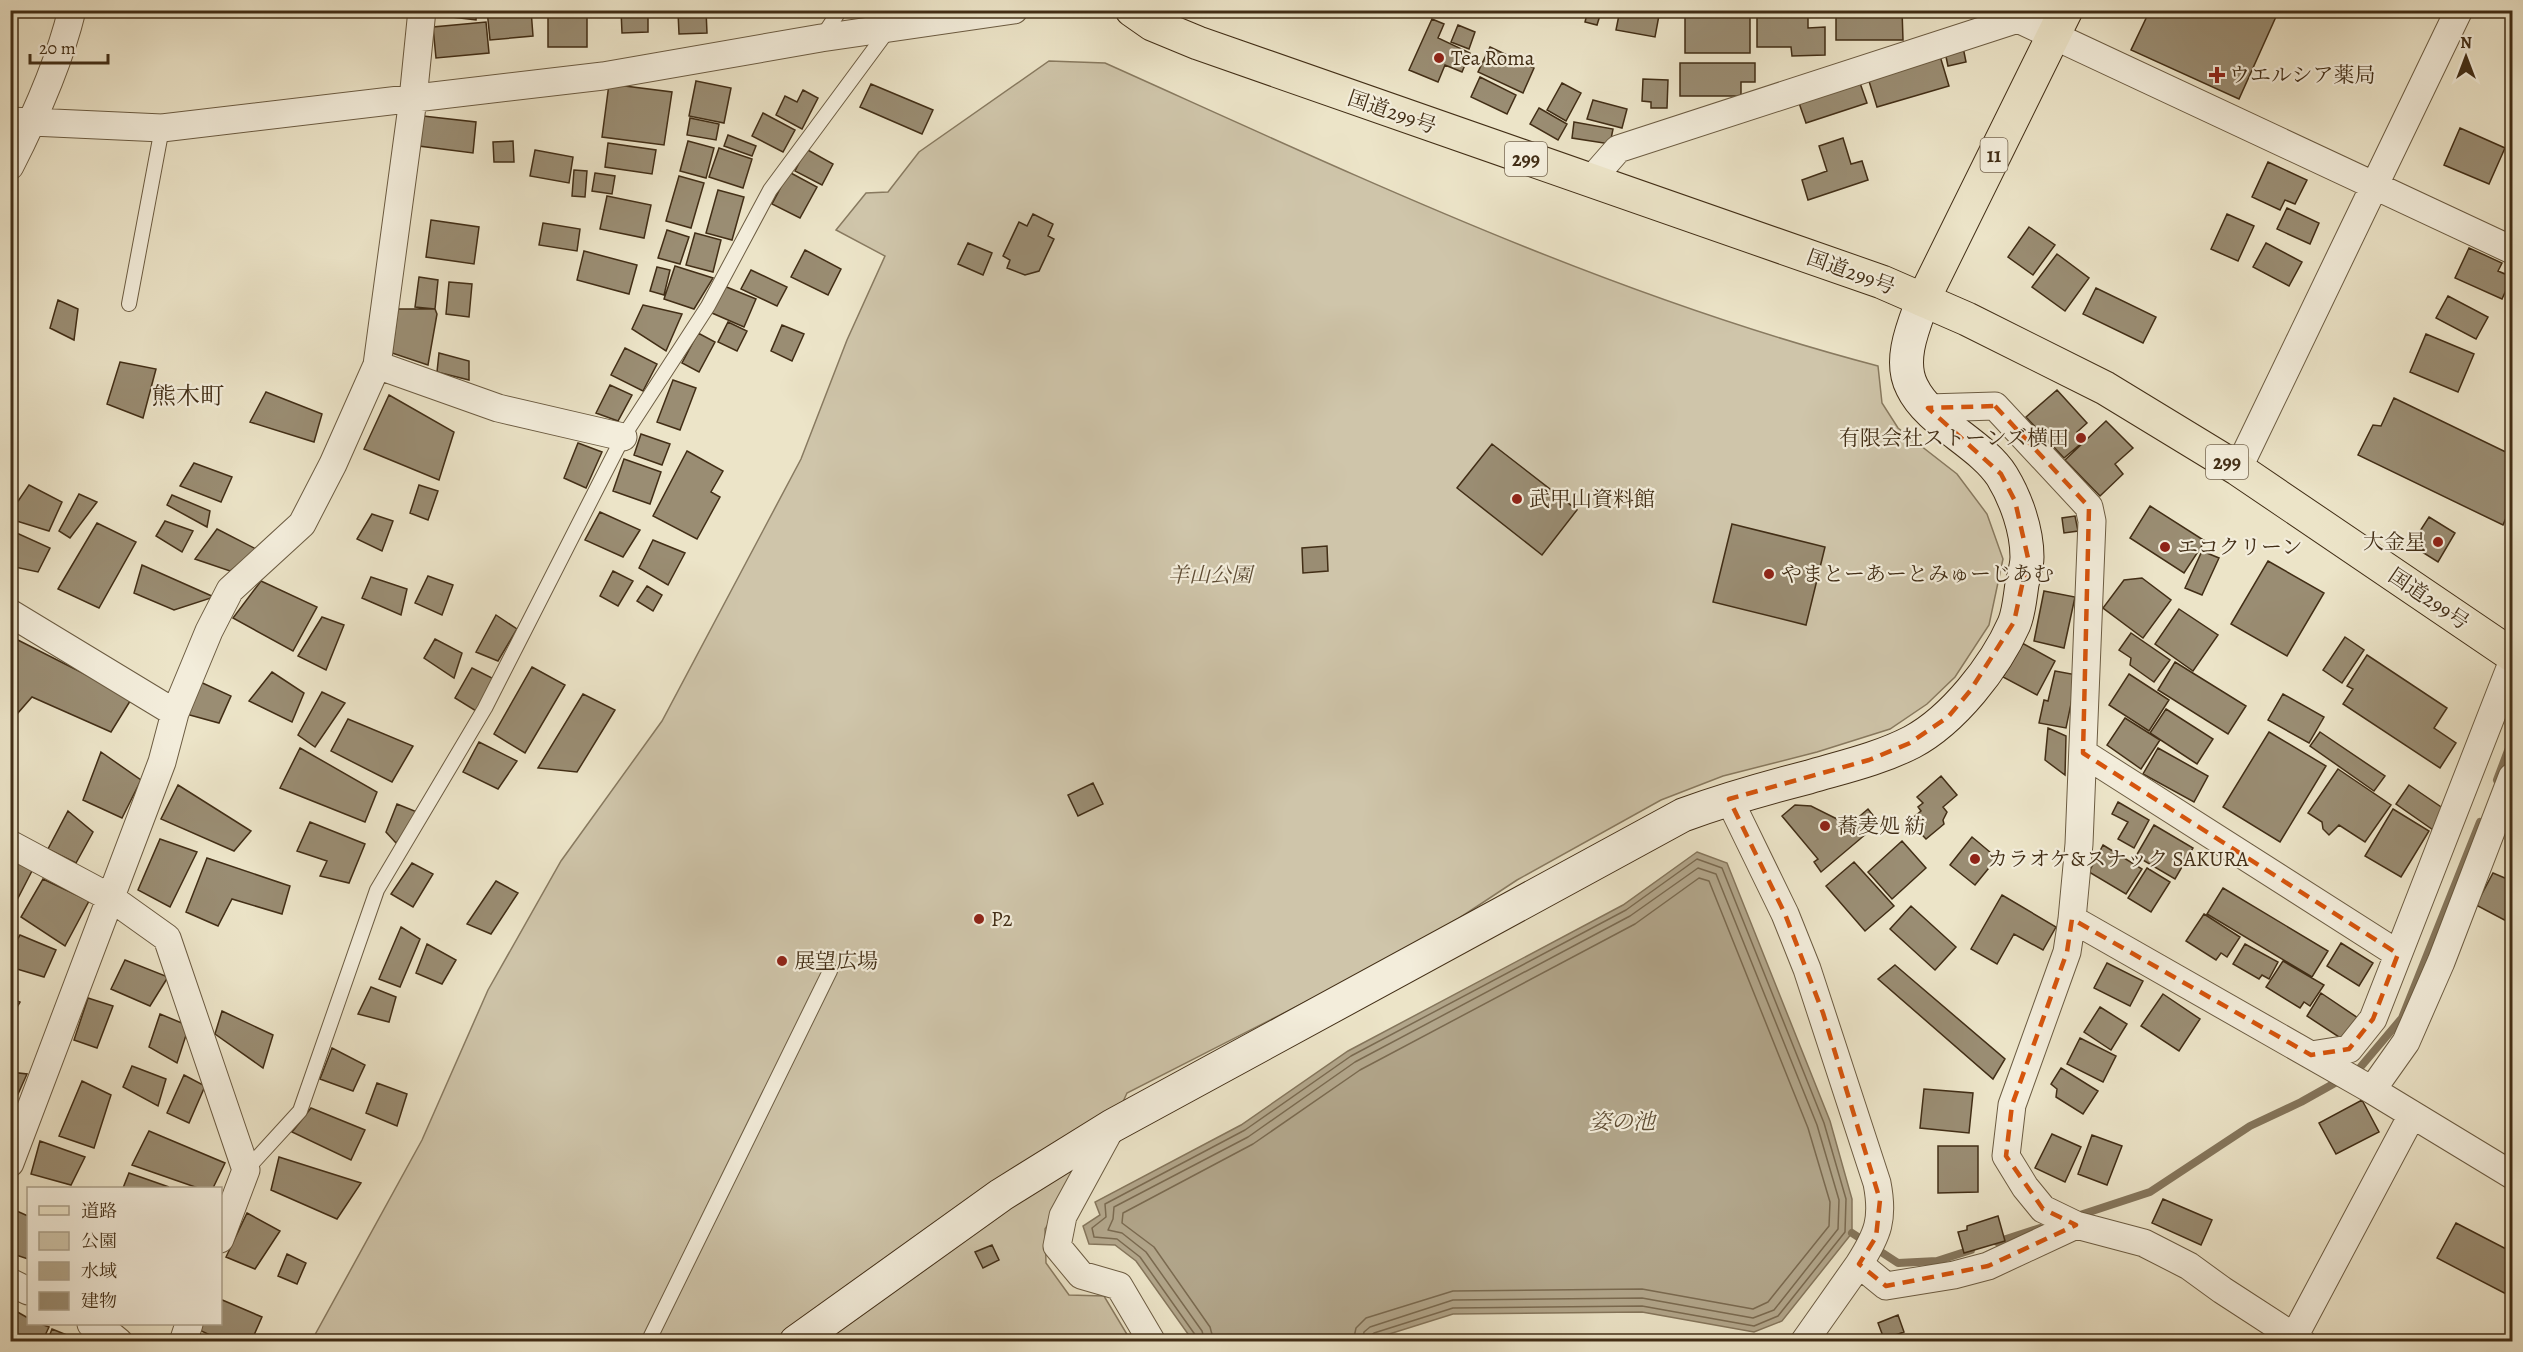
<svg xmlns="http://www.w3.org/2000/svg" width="2523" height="1352" font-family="Alegreya,'Noto Serif JP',serif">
<rect width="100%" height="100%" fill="#ece4c8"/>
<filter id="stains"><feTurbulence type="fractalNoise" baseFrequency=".00333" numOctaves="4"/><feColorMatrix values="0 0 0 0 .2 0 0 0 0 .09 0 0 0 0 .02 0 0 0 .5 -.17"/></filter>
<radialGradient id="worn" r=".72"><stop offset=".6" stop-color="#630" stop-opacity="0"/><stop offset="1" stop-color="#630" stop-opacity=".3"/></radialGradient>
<path fill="#cfc5aa" stroke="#887a60" stroke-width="1.5" d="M1049 61 1105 63C1359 177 1607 295 1878 366L1882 403 1898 428 1957 474 1987 514 2003 559 1989 625 1955 677 1927 704 1890 729 1817 752 1723 776 1661 800 1517 880 1423 942 1127 1093 1112 1126 1045 1229 1046 1263 1069 1295 1104 1296 1131 1341 311 1342 422 1140 488 990 561 861 662 721 801 459 847 340 885 256 836 230 866 193 888 192 919 152Z"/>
<path fill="#b2a68b" stroke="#85765c" stroke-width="1.5" d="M1697 852 1727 863 1830 1121 1852 1199V1233L1782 1321 1754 1332 1642 1312 1453 1314 1367 1341H1193L1136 1261 1115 1245 1089 1244 1083 1226 1100 1215 1095 1202 1241 1125 1348 1051 1623 905Z"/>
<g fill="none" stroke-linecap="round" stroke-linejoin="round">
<path stroke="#7a6a50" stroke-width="1.5" d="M1197 1342 1196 1336 1140 1257 1117 1239 1094 1237 1092 1228 1106 1217 1105 1204 1245 1130 1351 1056 1626 910 1697 859 1722 868 1824 1123 1846 1199 1845 1232 1778 1316 1754 1326 1642 1306 1453 1308 1374 1333 1370 1336 1369 1342
M1205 1342 1202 1331 1146 1252 1122 1233 1108 1230 1113 1219 1114 1207 1248 1137 1355 1062 1630 916 1698 868 1716 874 1817 1125 1839 1200 1838 1229 1774 1310 1753 1318 1642 1298 1453 1300 1370 1327 1364 1332 1362 1342
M1214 1342 1210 1327 1154 1247 1122 1223 1123 1213 1253 1144 1360 1070 1635 924 1699 878 1709 881 1808 1128 1830 1202 1829 1226 1768 1302 1753 1309 1642 1289 1453 1291 1366 1318 1356 1328 1353 1342"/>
<path stroke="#85765c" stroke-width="8" d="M2497 780 2512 740
M2352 1073 2358 1070 2402 1018 2480 822
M2077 1216 2150 1192 2250 1126 2301 1102 2342 1079
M1852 1233 1898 1263 1937 1261 1971 1250
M1997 1242 2040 1228"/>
</g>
<path fill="#9a8d73" stroke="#422e16" stroke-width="1.5" d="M445 10H477L476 20 444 16Z
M487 10H531L533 36 490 40Z
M548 10H587V47H548Z
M621 10H706L707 33 679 34 678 12 648 13V32L622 33Z
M1588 10 1601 12 1597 25 1585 22Z
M1620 10H1660L1655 37 1616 30Z
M1685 10H1750V53H1685Z
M1757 10H1808V28L1825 27V55L1792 56 1791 47H1757Z
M1836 10H1902L1903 40H1836Z
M2150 10H2279L2239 99 2131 50Z
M1432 19 1444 24 1438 38 1470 53 1462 72 1445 65 1438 82 1409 70Z
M486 22 489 53 436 58 433 27Z
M1458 25 1475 32 1469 49 1451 42Z
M1490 47 1534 68 1523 93 1478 72Z
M1963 47 1966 62 1948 66 1945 52Z
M1940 56 1949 86 1877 107 1868 78Z
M1680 63H1755V82H1741V96H1680Z
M1480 77 1516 95 1507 114 1471 97Z
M1643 79 1668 80 1667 108H1651V102L1642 101Z
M696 81 731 88 724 123 689 116Z
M1562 83 1581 93 1566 121 1547 110Z
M1860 83 1867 103 1806 123 1799 103Z
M609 84 672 92 664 145 602 137Z
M871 84 933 110 922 134 860 107Z
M803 90 818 98 802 129 776 115 785 96 797 102Z
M1593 100 1627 109 1622 128 1587 119Z
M1539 108 1567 124 1558 140 1530 124Z
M763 113 795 130 783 152 752 136Z
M423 116 476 122 473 153 419 146Z
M690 118 719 124 716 140 687 135Z
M1574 122 1613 129 1610 144 1572 138Z
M2460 128 2505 148 2489 184 2444 165Z
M728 135 756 146 752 156 724 146Z
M1843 138 1851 164 1862 161 1868 180 1808 200 1802 180 1827 171 1819 146Z
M513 141 514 162H494L493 142Z
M688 141 714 148 706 178 680 171Z
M608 143 656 150 652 174 605 167Z
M719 148 752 159 743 188 709 177Z
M806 149 833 164 822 185 795 171Z
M535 150 573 157 569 183 530 176Z
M2268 162 2307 180 2295 204 2285 200 2280 210 2252 197Z
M574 170 587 171 585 197 572 196Z
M789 172 817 187 800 218 772 204Z
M595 173 615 176 612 194 592 191Z
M679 176 704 183 691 228 666 221Z
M718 190 744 197 732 240 706 233Z
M607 196 651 205 644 238 600 229Z
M2287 208 2319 223 2310 244 2277 229Z
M1033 214 1053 224 1048 236 1054 239 1039 271 1025 275 1007 268 1010 260 1003 256 1019 222 1027 226Z
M2227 214 2254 226 2238 261 2211 249Z
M431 220 479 227 474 264 426 257Z
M543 223 580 229 577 251 539 245Z
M2029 227 2055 245 2033 275 2008 257Z
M667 230 689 237 680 264 658 258Z
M695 233 721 240 713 272 686 265Z
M968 243 992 253 983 275 958 264Z
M2266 243 2302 262 2289 286 2253 267Z
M2469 248 2502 263 2498 271 2512 277 2502 299 2455 278Z
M805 250 841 269 828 295 791 277Z
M584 251 637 265 629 294 577 280Z
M2057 254 2089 278 2065 311 2032 287Z
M675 266 713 278 694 309 664 299Z
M657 267 670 270 664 295 650 291Z
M751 270 787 287 777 306 741 289Z
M419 277 438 280 435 309 415 307Z
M449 282 472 284 469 317 446 314Z
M724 286 756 299 744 327 712 313Z
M2096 288 2156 317 2143 343 2083 314Z
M2448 296 2488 317 2476 339 2436 318Z
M58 300 78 309 74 340 50 328Z
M643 305 682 314 666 351 632 329Z
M398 309H435L437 314 428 365 392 353Z
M728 322 747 331 737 351 718 342Z
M782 325 804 334 792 361 771 351Z
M698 333 715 342 699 372 682 363Z
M2426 334 2474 354 2458 392 2410 372Z
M625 348 657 364 643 391 611 375Z
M439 353 469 361V380L437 372Z
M120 362 156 369 143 418 107 404Z
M673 380 696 388 680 430 657 422Z
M610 385 632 395 618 421 596 413Z
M2057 390 2087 423 2077 432 2084 441 2064 458 2026 417Z
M266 392 322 414 314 442 250 422Z
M389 395 454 432 439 480 364 449Z
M2394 398 2512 455V504L2503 525 2358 455 2373 425 2381 426Z
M2106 421 2133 448 2115 464 2123 474 2100 496 2065 460Z
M641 434 670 444 662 465 634 455Z
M578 443 602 452 586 488 564 478Z
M1492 444 1577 510 1542 555 1457 488Z
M687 451 723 471 711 492 720 497 697 539 653 516Z
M624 459 661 472 650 504 613 491Z
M194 463 232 477 221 502 180 486Z
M29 485 62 502 49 531 10 519V513Z
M419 485 438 491 428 520 410 513Z
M79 494 97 502 70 538 59 531Z
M172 495 210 511 207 527 167 505Z
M2150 506 2205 541 2184 573 2130 538Z
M600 512 640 530 623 557 585 540Z
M372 514 393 521 382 551 357 539Z
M2075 516 2078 531 2064 533 2062 518Z
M2429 517 2455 533 2438 562 2411 545Z
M165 521 193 531 182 552 156 536Z
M97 523 136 542 99 608 58 589Z
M1732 524 1825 547 1806 625 1713 602Z
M217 529 258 550 230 571 195 559Z
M10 530 50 548 38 572 10 566Z
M653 540 685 553 668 585 639 568Z
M1327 546 1328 571 1303 573 1302 548Z
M2202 551 2219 558 2202 595 2185 588Z
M2268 561 2324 593 2287 656 2231 624Z
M142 565 214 597 174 610 134 593Z
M613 571 633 581 618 606 600 596Z
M428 576 453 585 442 615 415 603Z
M371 577 407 589 401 615 362 598Z
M2142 578 2171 600 2143 638 2103 608 2124 580Z
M261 581 317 607 293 651 233 618Z
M647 586 662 595 653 611 637 601Z
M2044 591 2075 597 2064 648 2034 641Z
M2179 609 2218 635 2193 671 2155 644Z
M496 615 517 629 498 661 476 652Z
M322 617 344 625 326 670 298 656Z
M2131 633 2170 660 2154 682 2130 665 2131 658 2119 650Z
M10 636 132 698 111 732 32 697 10 722Z
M2345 637 2364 650 2342 683 2323 670Z
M435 639 462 653 454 678 424 658Z
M2022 643 2055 661 2037 695 2003 677Z
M2367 655 2447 708 2434 728 2456 743 2440 768 2343 704 2353 689 2347 686Z
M2175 662 2246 706 2228 734 2158 690Z
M532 667 565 685 525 753 494 734Z
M472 668 494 679 476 711 455 698Z
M2055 671 2077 675 2066 728 2039 723 2044 700 2048 701Z
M272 672 304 693 292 722 249 701Z
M2129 674 2169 700 2149 731 2109 705Z
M196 680 231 696 219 723 186 714Z
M322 692 345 703 315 747 298 735Z
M583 694 615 710 577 772 538 768Z
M2283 694 2324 717 2309 743 2268 720Z
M2166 709 2213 739 2197 764 2150 733Z
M2125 718 2160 740 2141 769 2107 745Z
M348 719 413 746 392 782 331 751Z
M2048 728 2066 736 2065 775 2045 760Z
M2269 732 2326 766 2280 842 2223 807Z
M2320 732 2385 776 2374 791 2310 746Z
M479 742 517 761 498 789 463 772Z
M300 748 377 792 365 822 280 788Z
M2158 748 2208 776 2194 802 2143 774Z
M101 752 141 780 122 818 83 800Z
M2338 769 2391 805 2365 842 2339 825 2329 835 2323 829 2322 822 2308 813Z
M1941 776 1957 795 1943 807 1947 812 1943 820 1944 824 1926 839 1909 821 1921 811 1918 807 1923 803 1917 797Z
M1093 783 1103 804 1078 816 1068 795Z
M178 785 251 831 234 851 161 819Z
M2409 785 2447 811 2436 832 2396 804Z
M2118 802 2149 820 2134 848 2118 839 2128 822 2112 814Z
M397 804 422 814 396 843 386 832Z
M1795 805 1811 806 1843 822 1850 816 1854 821 1868 809 1879 823 1821 872 1814 862 1818 859 1782 816Z
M2393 809 2429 831 2401 877 2365 856Z
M68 811 93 832 76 863 48 849Z
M310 822 365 844 349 883 320 876 327 861 297 851Z
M2154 825 2193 848 2175 879 2136 856Z
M1972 837 1997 858 1975 885 1950 865Z
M160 839 197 852 170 907 138 890Z
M1902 841 1926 868 1892 899 1868 872Z
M2103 845 2142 869 2126 894 2089 872Z
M207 858 290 886 282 914 232 899 218 926 186 912Z
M10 860 33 869 16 902 10 899Z
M1854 862 1894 906 1865 931 1826 886Z
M412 863 433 874 413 907 391 894Z
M2147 868 2170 882 2151 912 2128 898Z
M2493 873 2512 881V924L2476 905Z
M43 879 89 901 65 946 21 917Z
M496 881 518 893 491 934 467 924Z
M2223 888 2328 951 2312 977 2207 914Z
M2002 895 2056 927 2043 950 2014 934 1997 964 1971 949Z
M1911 906 1956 947 1935 970 1890 929Z
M2204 914 2240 937 2227 957 2221 953 2216 960 2186 941Z
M401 927 420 939 400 987 379 979Z
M20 935 56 950 44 977 10 967V953Z
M2341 943 2373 963 2359 986 2327 966Z
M427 944 456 960 442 984 416 973Z
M2245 944 2278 962 2269 979 2262 975 2259 979 2233 964Z
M125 960 168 977 150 1006 111 989Z
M2283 961 2324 985 2310 1006 2304 1002 2300 1008 2266 987Z
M2107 963 2143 981 2130 1006 2094 988Z
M1895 965 2005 1059 1993 1079 1878 979Z
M371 987 396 997 389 1022 358 1014Z
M2321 993 2358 1018 2342 1039 2307 1016Z
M2163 994 2200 1019 2179 1051 2141 1026Z
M10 998 20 1002 10 1019Z
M88 998 113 1006 97 1048 74 1040Z
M2100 1007 2127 1024 2111 1050 2084 1032Z
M222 1011 273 1035 263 1068 215 1034Z
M160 1014 189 1026 177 1063 149 1047Z
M2080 1038 2116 1056 2103 1082 2067 1064Z
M332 1048 365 1065 353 1091 320 1079Z
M132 1066 166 1079 158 1106 123 1087Z
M2061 1068 2098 1091 2083 1114 2056 1097 2057 1089 2051 1084Z
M10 1072 27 1074 10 1112Z
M184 1075 205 1086 189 1123 167 1113Z
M82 1081 111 1095 94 1148 59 1136Z
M377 1083 407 1094 397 1126 366 1113Z
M1924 1089 1973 1093 1969 1133 1920 1128Z
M2362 1100 2379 1132 2336 1154 2319 1123Z
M311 1108 365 1130 351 1160 292 1132Z
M149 1131 225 1163 213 1188H198L132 1165Z
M2052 1134 2081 1147 2065 1182 2035 1168Z
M2092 1135 2122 1146 2107 1185 2078 1174Z
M40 1141 85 1157 71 1185 31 1174Z
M1938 1146H1978V1192L1938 1193Z
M279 1157 361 1183 337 1219 271 1190Z
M129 1173 169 1187 123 1188Z
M2163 1199 2212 1220 2201 1245 2152 1223Z
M10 1208 28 1216V1259L10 1253Z
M247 1213 280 1231 255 1269 226 1257Z
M1998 1216 2005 1241 1964 1253 1958 1232 1967 1230V1226Z
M2456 1223 2512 1252V1297L2437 1258Z
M992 1245 999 1260 983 1268 975 1252Z
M287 1254 306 1263 297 1284 278 1276Z
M220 1299 262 1317 251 1342H225L197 1329 200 1324H220Z
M14 1310 28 1318V1324H41L49 1327 42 1342H10V1317Z
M1898 1315 1904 1332 1884 1339 1878 1323Z
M52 1329 84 1342H47Z"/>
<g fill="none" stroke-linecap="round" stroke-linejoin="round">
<g stroke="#6c5c42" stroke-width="16">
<path id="lane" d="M822 37 840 10
M129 304 162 128
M246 1170 300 1111 377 890 485 708 623 437 708 306 770 190 889 29
M648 1342 830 971"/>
</g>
<g stroke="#6c5c42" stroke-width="29">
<path id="street" d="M10 121 162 128 603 76 821 38 1014 10
M10 166C35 117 59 64 72 10
M1590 181 1618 149 2018 19 2512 250
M377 365 498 408 623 437
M1928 408 1995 406 2089 507 2092 521 2079 844 2072 919 2067 952 2012 1105 2006 1156 2025 1187 2043 1209 2076 1225 2144 1243 2189 1266 2222 1290 2302 1342
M2238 469 2459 10
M10 613 175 713
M2083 753 2398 954
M1729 799 1785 914 1807 969 1877 1183C1884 1219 1878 1234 1859 1264L1886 1286 1954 1275 1988 1266 2076 1225
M10 844 111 898 167 938 246 1170 220 1239
M2072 919 2372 1090 2512 1175
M2311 1055 2349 1049 2373 1019 2512 663
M2372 1090 2406 1042 2441 962 2512 777
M1112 1126 1063 1216 1057 1246 1081 1275 1119 1286 1152 1342
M10 1163 162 762 175 713 209 631 230 590 302 524 333 464 377 365 413 99 422 10
M10 1282 28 1291
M91 1324 107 1332 119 1342
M2295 1335 2412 1115
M183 1342 189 1324
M1804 1342 1859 1264"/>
</g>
<g stroke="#422e16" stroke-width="35">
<path id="secondary" d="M796 1342 1001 1195 1112 1126 1683 815C1724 800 1766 788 1809 777 1843 767 1879 759 1912 742 1953 720 1995 667 2014 624 2019 612 2020 597 2022 584 2024 575 2027 566 2027 557 2027 530 2016 499 2002 476 1981 443 1929 423 1912 387 1898 360 1914 325 1923 300"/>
</g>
<g stroke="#422e16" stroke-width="35">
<path id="primary" d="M1923 300 2066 10"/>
</g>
<g stroke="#422e16" stroke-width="35">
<path id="highway" d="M1132 10 1152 24 1198 43 1882 282 1967 319 2105 388 2238 469 2512 655"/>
</g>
<use href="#lane" stroke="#f3eddb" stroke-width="14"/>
<use href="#street" stroke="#f3eddb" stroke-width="27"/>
<use href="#secondary" stroke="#f3eddb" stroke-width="33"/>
<use href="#primary" stroke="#ece4c8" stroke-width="33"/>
<use href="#highway" stroke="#ece4c8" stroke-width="33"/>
</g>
<path fill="none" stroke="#d7550d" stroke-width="4.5" stroke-dasharray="12 8" stroke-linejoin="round" d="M1995 406 2089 507 2083 753 2398 954 2373 1019 2349 1049 2311 1055 2072 919 2067 952 2012 1105 2006 1156 2043 1209 2076 1225 1988 1266 1886 1286 1859 1264 1876 1237 1880 1200 1823 1013 1785 914 1729 799 1869 760 1910 743 1948 717 1970 691 2014 622 2028 558 2015 501 2001 474 1928 408Z"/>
<g fill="#8f2418" stroke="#f3eddb" stroke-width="2">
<circle cx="1439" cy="58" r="6"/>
<path d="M2214 66h6v6h6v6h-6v6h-6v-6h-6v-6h6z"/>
<circle cx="2081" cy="438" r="6"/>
<circle cx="1517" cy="499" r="6"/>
<circle cx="2438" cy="542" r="6"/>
<circle cx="2165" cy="547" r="6"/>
<circle cx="1769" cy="574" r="6"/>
<circle cx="1825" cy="826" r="6"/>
<circle cx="1975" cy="859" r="6"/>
<circle cx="979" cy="919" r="6"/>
<circle cx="782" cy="961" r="6"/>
</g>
<g text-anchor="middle" stroke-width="4.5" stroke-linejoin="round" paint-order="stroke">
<g fill="#f3eddb" stroke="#776751" stroke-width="1.5">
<rect x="1980.5" y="138" width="27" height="34" rx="4.5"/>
<rect x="1505" y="142" width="42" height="34" rx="4.5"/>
<rect x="2206" y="445" width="42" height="34" rx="4.5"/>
</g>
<g font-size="20" font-weight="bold" fill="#422e16">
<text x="1994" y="162">11</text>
<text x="1526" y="166">299</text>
<text x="2227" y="469">299</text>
</g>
<g font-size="21" fill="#422e16" stroke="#f3eddb" text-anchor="start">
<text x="1451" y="65">Tea Roma</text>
<text x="2229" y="82">ウエルシア薬局</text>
<text x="2069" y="445" text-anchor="end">有限会社ストーンズ横田</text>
<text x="1529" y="506">武甲山資料館</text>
<text x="2426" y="549" text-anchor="end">大金星</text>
<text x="2177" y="554">エコクリーン</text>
<text x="1781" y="581">やまとーあーとみゅーじあむ</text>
<text x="1837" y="833">蕎麦処 紡</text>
<text x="1987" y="866">カラオケ&amp;スナック SAKURA</text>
<text x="991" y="926">P2</text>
<text x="794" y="968">展望広場</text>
</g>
<g font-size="21" fill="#422e16" stroke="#f3eddb">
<text transform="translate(1392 112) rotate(19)" y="7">国道299号</text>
<text transform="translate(1851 272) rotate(20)" y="7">国道299号</text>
<text transform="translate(2429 599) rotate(34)" y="7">国道299号</text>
</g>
<g font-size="21" font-style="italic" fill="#5e4c34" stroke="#f3eddb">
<text x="1210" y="582">羊山公園</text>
</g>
<g font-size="22" font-style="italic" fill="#5e4c33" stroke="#f3eddb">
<text x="1622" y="1129">姿の池</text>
</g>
<g font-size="24" fill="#422e16" stroke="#f3eddb">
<text x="188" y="404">熊木町</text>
</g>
</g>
<rect width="2523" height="1352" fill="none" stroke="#ece4c8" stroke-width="36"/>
<rect x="12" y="12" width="2499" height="1328" fill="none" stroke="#422e16" stroke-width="3"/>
<rect x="18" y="18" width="2487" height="1316" fill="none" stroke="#422e16" stroke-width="1.5"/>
<rect x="27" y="1187" width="195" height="138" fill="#f3eddb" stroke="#aca18c" stroke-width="1.5"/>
<rect x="39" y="1206" width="30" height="9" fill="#ece4c8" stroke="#aca18c" stroke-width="1.5"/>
<text x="81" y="1217" font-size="18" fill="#422e16">道路</text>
<rect x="39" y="1232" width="30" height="18" fill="#cfc5aa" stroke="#aca18c" stroke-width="1.5"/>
<text x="81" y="1247" font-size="18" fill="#422e16">公園</text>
<rect x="39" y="1262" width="30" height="18" fill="#b2a68b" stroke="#aca18c" stroke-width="1.5"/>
<text x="81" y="1277" font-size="18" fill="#422e16">水域</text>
<rect x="39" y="1292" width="30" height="18" fill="#9a8d73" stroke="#aca18c" stroke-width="1.5"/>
<text x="81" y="1307" font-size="18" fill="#422e16">建物</text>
<g transform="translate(2466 57)" stroke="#f3eddb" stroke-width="4.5" paint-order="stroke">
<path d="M0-4.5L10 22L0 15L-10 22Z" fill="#422e16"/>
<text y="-9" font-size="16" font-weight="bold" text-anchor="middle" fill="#422e16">N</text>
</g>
<path d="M30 54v9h78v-9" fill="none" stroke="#422e16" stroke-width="3"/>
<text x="39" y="54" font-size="18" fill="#422e16" stroke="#f3eddb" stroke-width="4.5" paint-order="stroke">20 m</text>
<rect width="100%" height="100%" filter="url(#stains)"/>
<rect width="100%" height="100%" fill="url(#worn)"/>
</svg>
